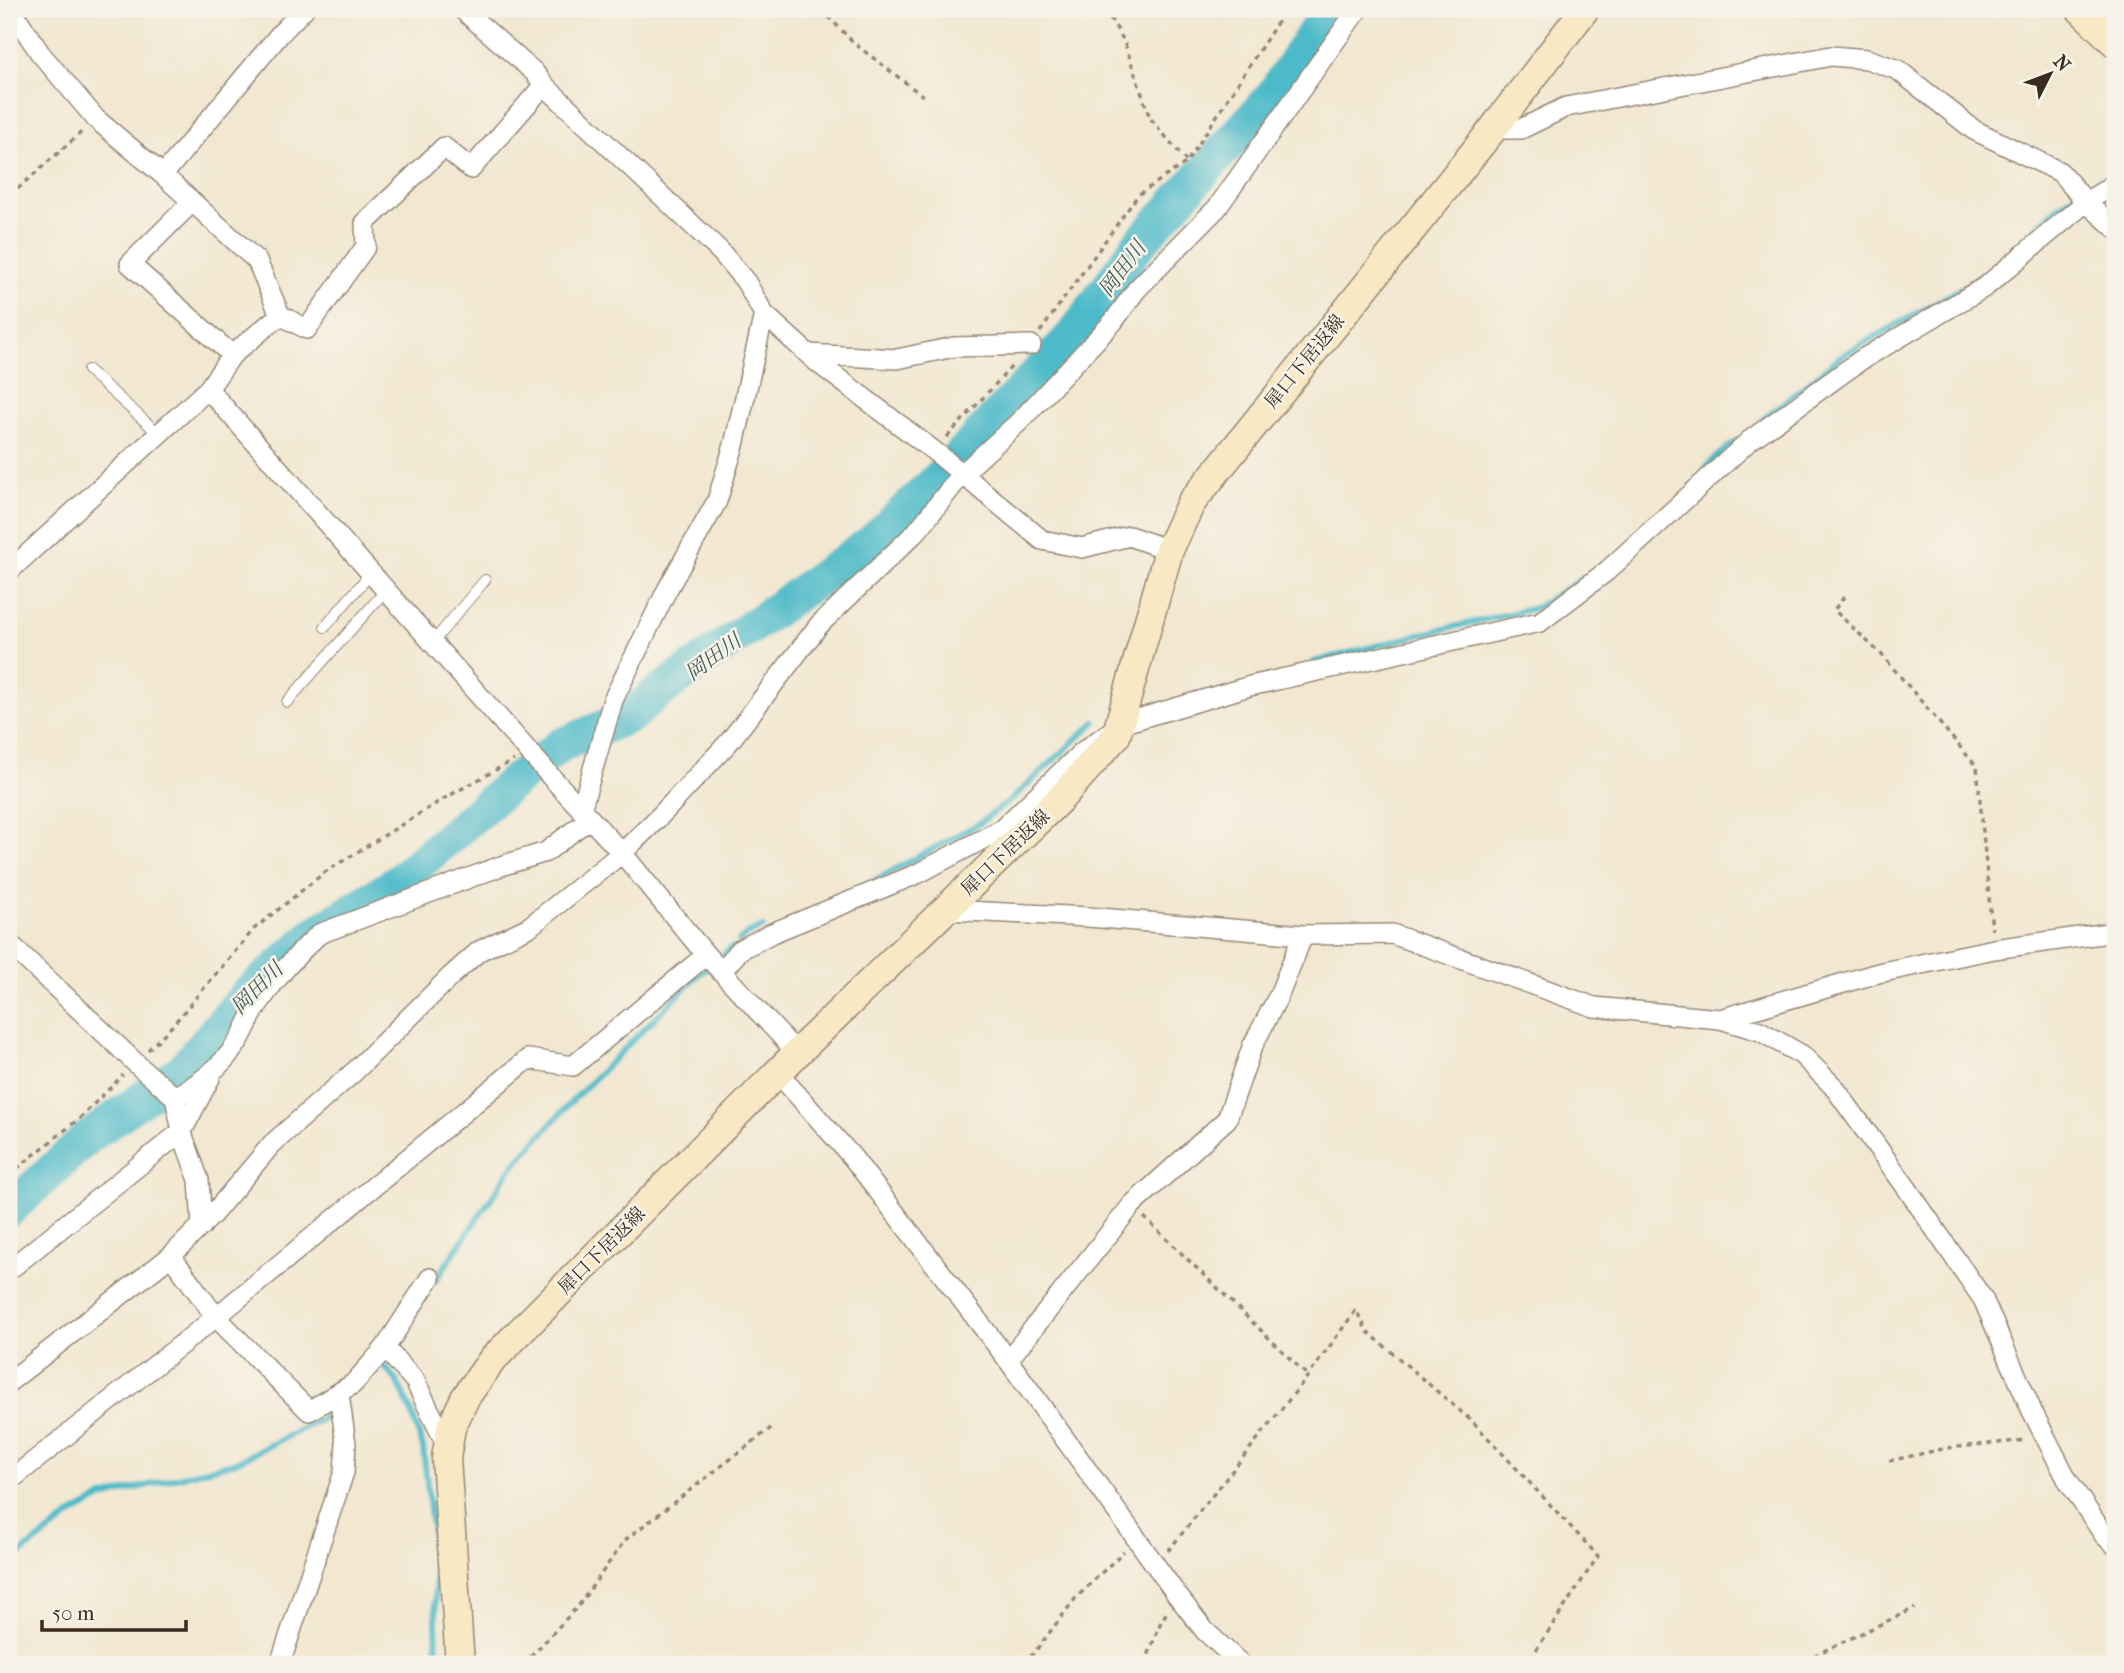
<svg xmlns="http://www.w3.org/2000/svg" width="2124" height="1673" font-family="'IM FELL French Canon','Noto Serif JP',serif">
<rect width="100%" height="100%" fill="#f7f3e8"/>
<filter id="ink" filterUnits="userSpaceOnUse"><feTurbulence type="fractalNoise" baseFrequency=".0143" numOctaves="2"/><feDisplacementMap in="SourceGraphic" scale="14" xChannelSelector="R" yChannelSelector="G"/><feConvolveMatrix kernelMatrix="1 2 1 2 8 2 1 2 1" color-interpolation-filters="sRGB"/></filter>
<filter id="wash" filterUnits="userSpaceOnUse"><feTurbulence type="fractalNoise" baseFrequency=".00686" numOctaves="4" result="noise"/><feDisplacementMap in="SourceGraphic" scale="28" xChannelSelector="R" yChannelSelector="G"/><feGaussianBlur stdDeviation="1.57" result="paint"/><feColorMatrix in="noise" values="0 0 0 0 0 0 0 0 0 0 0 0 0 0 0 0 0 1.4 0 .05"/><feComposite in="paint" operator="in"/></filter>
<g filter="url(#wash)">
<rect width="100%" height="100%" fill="#f2e7d0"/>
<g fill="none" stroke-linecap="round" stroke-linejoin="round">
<path stroke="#4ebac9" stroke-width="6" d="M1999 263 2059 206 2085 188 2115 172
M1761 421 1841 356 1988 273
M1705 469 1717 456 1736 441
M1314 662 1422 634 1535 608 1583 578
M874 881 980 823 1013 798 1095 722
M739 941 747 934 763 927
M435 1281 513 1166 569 1104 694 979 731 948
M383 1365 397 1381 411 1411 423 1447 434 1546 437 1658
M9 1562 74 1513 103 1497 236 1462 330 1415 338 1408"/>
<path stroke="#4ebac9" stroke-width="35" d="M9 1210 87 1138 182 1070 247 994 317 932 399 881 507 787 561 745 632 715 652 697 874 540 942 475 1075 333 1138 245 1272 96 1330 9"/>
</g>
</g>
<g filter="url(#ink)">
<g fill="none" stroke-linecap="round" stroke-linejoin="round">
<g stroke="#968877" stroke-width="12">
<path id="lane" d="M88 370 159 434
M325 627 371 573
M433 642 485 580
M287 702 386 590"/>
</g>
<g stroke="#968877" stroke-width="22">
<path id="street" d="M11 9 40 53 96 119 163 175 257 261 280 315 307 329 366 246 365 223 444 147 471 169 544 85
M462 9 534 72 544 85 720 251 746 282 764 314 818 363 938 454 1042 540 1082 548 1129 536 1169 550
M1493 129H1521L1566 107 1831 56 1867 59 1898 70 1974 130 2060 172 2086 202 2115 228
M163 175 280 34 304 9
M192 202 130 264 232 355
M808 354 897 359 954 347 1031 345
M208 389 553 779 622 853 706 955 797 1053
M9 571 208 389 232 355 280 315
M581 810 613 700 667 590 717 501 734 445 764 314
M946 910 1088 917 1303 935 1392 934 1594 1007 1720 1019 1760 1031 1802 1055 1834 1087 1906 1187 1983 1299 2032 1411 2067 1479 2104 1535 2115 1545
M9 943 141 1068 175 1097 183 1136 199 1180 202 1226
M721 972 740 950 772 933 917 874 1002 829 1082 752 1121 724 1250 686 1540 622 1607 571 1749 441 1861 360 1985 287 2086 202 2115 184
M1720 1019 1878 973 1994 949 2115 932
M778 1073 853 1158 1008 1360 1177 1595 1205 1631 1241 1664
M175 1097C199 1084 220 1068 236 1045 245 1032 250 1016 259 1003 276 978 297 954 319 934L501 866 546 852 589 819
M171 1256 216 1317 309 1411 353 1384 385 1348 430 1278
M9 1270 182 1131 210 1078
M385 1348 415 1381 448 1448
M1008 1360 1132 1205 1227 1119 1252 1047 1279 995 1303 935
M9 1382 171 1256 213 1214 272 1144 355 1071 451 976 479 951 529 927 622 853 662 814 729 742 819 625 917 531 962 474 1020 421 1113 322 1137 289 1217 208 1358 9
M9 1481 216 1317 528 1059 573 1066 706 955
M280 1664 344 1472 346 1444 339 1394"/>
</g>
<g stroke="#968877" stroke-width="31">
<path id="secondary" d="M2080 9 2115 43
M460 1664 446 1458 451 1428 465 1398 492 1360 797 1053 1060 799 1116 736 1169 550 1191 503 1493 129 1585 9"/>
</g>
<path stroke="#968877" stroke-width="3.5" stroke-dasharray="5 5" stroke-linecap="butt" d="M821 9 855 44 923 96
M1105 9 1124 41 1150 118 1187 162
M9 193 14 192 84 130
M1040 332 1138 195 1187 162 1286 9
M947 437 1013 365
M1844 597 1834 610 1882 655 1977 767 1992 930
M148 1050 171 1027 254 929 325 872 445 798 514 760
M9 1175 80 1118 123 1075
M1144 1217 1308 1376
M1889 1461 1947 1448 2026 1440
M1168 1551 1308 1376 1356 1310 1367 1331 1474 1423 1598 1556 1527 1664
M524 1664 579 1605 625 1540 771 1428
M1023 1664 1034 1653 1075 1599 1124 1551
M1145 1664 1160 1624 1167 1612
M1796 1664 1915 1608"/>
<use href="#lane" stroke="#fff" stroke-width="10"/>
<use href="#street" stroke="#fff" stroke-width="19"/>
<use href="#secondary" stroke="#f8e8c3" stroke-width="28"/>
</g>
</g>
<g text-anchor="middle" stroke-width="5" stroke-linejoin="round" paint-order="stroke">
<g font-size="19" fill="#3b2a1e" stroke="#f7f3e8">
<text transform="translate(1304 361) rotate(-51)" y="7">犀口下居返線</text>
<text transform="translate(1005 852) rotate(-44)" y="7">犀口下居返線</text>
<text transform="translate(601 1250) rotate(-45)" y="7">犀口下居返線</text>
</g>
<g font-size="21" font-style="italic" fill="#425c5a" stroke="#f7f3e8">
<text transform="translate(1122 269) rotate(-53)" y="7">岡田川</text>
<text transform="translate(713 657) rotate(-36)" y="7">岡田川</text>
<text transform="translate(257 988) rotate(-45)" y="7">岡田川</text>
</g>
</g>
<rect width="2124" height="1673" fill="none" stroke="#f7f3e8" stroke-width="35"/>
<g transform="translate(2050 74) rotate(48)" stroke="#f7f3e8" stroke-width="5" paint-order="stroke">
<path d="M0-5L12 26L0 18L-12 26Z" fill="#3b2a1e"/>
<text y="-10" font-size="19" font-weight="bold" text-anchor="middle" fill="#3b2a1e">N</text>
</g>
<path d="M42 1620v10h144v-10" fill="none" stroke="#3b2a1e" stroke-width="3.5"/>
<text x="52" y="1620" font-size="21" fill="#3b2a1e" stroke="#f7f3e8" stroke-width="5" paint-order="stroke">50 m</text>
</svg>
